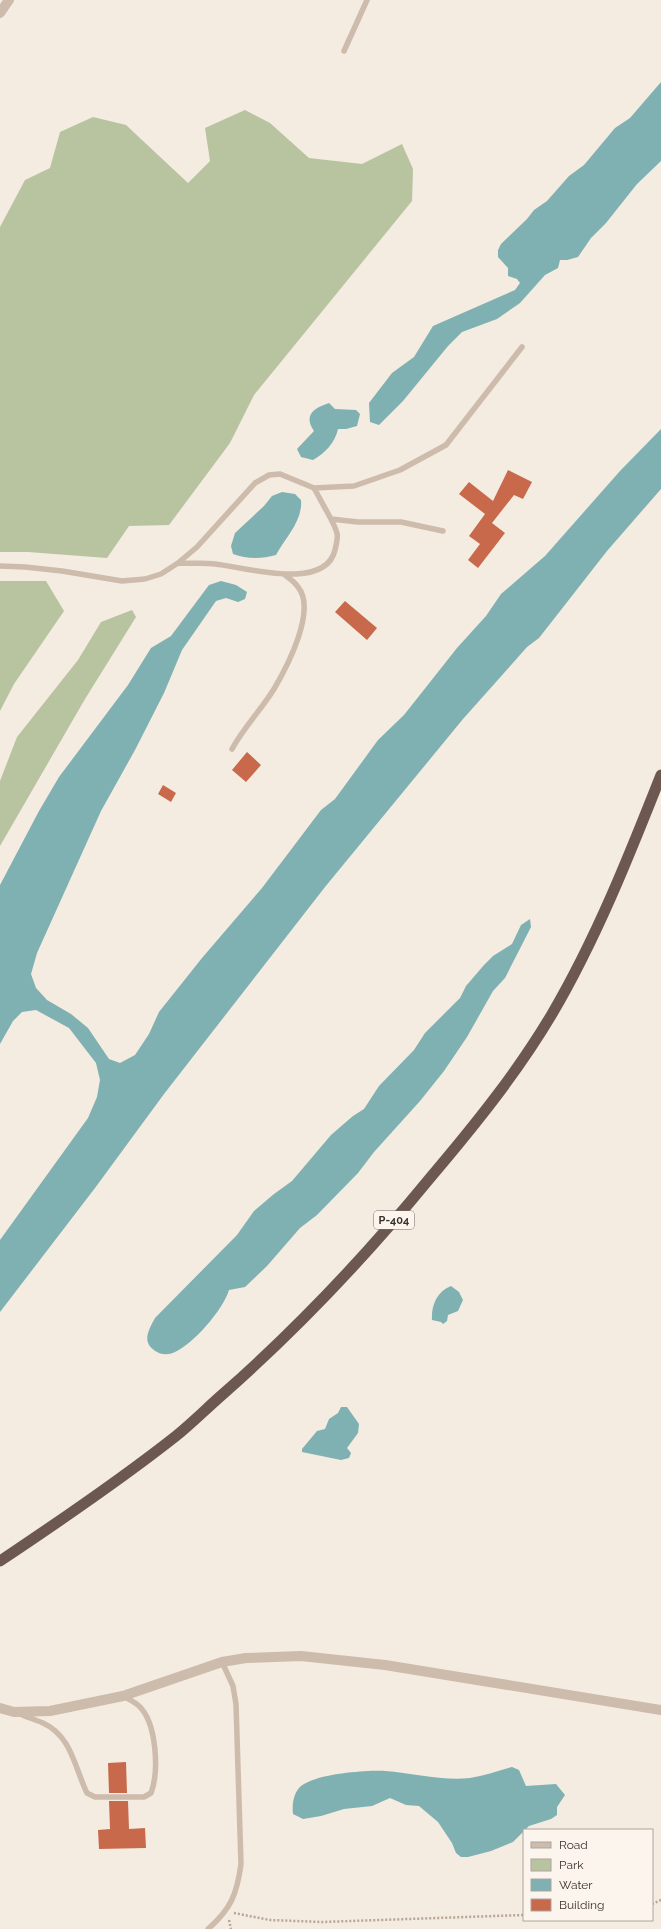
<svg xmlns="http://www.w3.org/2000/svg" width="661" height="1929" font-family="Raleway,sans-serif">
<rect width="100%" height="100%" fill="#f4ebe1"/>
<path fill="#b8c4a0" d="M245 110 270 123 309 158 362 164 402 144 413 169 412 201 254 395 230 443 169 525 129 526 107 558 28 552H0V227L25 180 50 168 60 132 93 117 126 125 188 183 210 161 205 128Z
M0 581H46L64 611 14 684 0 711Z
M132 610 136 617 85 699 0 846V781L17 737 78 660 101 622Z"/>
<path fill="#7fb0b2" d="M661 82V161L637 184 606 223 591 238 578 257 567 260H560L558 268 545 275 520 303 497 319 462 332 448 346 403 401 379 425 370 422 369 403 392 373 414 357 433 326 515 290 520 283 517 279 508 276V268L498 257V250L501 244 527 219 534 210 547 201 569 176 584 165 615 128 630 118Z
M329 403 335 409 356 410 360 414 357 426 346 429H338C335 443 325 453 313 460L301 457 297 449 314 431C303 415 314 408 329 403Z
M661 429V489L607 551 539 638 527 647 463 719 325 887 164 1094 95 1188 0 1312V1240L88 1118 97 1097 100 1080 96 1063 69 1028 36 1010 22 1012 13 1021 0 1044V885L39 811 59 777 128 685 151 648 171 636 209 585 221 581 236 585 247 592 245 599 238 602 226 598 216 601 182 650 164 693 135 750 101 811 37 953 31 974 36 988 47 1000 71 1014 88 1028 109 1059 120 1063 135 1055 149 1034 159 1012 202 958 262 888 321 810 335 799 378 740 404 715 457 648 486 616 501 594 545 556 620 471Z
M282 492 295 494 301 500C303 521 285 538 276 555 261 559 247 559 233 554L231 546 235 533 264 506 272 496Z
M530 919 531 927 505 978 493 991 467 1037 444 1071 420 1101 374 1152 358 1173 317 1215 300 1228 267 1266 245 1287 229 1290C223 1310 193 1344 175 1352 169 1355 162 1355 157 1352 141 1343 148 1331 155 1318L237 1235 254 1211 274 1194 292 1181 331 1135 353 1116 364 1109 379 1086 414 1050 425 1033 460 998 466 986 484 965 493 956 512 944 521 925Z
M451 1286 459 1292 463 1300 458 1311 448 1315 447 1321 443 1324 441 1322 432 1320C431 1306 437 1291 451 1286Z
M341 1407H347L359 1424 358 1433 347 1448 351 1453 349 1458 341 1460 302 1452V1449L317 1431 325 1429 329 1419 338 1413Z
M512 1767 519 1770 526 1786 556 1784 565 1795 557 1807V1815L551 1819 529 1826 513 1842 491 1851 468 1857H461L456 1853 452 1843 438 1822 419 1806 406 1805 390 1798 372 1806 344 1809 321 1816 303 1819 293 1814C292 1806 293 1795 299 1788 311 1774 367 1770 385 1771 413 1773 442 1781 470 1778 484 1776 498 1771 512 1767Z"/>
<path fill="#c8694b" d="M508 470 532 482 523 499 514 495 492 523 505 533 478 568 468 560 480 544 469 536 485 514 459 494 469 482 493 501Z
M345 601 377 628 367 640 335 612Z
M247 752 261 765 246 782 232 770Z
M163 785 176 793 171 802 158 794Z
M126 1762 127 1793H109L108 1763Z
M109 1801H128L129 1829 145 1828 146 1848 99 1849 98 1830 110 1829Z"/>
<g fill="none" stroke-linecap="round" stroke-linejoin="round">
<path stroke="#b9a596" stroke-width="2.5" stroke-dasharray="2 2" stroke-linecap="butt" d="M652 1904 661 1900
M234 1913 270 1920 322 1922 524 1915
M229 1920 231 1929"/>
<path stroke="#cdbbac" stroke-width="5.5" d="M344 51 367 0
M314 488 354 486 400 470 446 445 522 347
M178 563C190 563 202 563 215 564 244 567 325 592 335 550 339 533 338 534 331 519
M0 566 25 567 62 571 122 581 145 579 161 574 178 563 197 547 255 483 269 475 280 474 314 488 331 519 358 522H401L443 531
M232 749C244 727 261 710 274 689 287 667 317 610 298 587 295 582 289 578 285 575
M20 1714C27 1717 36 1720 43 1723 72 1736 75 1769 87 1793L95 1797H144L151 1793C159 1772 157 1723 139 1706 135 1702 128 1699 123 1696
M208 1929C231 1909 237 1894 241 1864L236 1704 233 1686 222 1662"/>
<path stroke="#cdbbac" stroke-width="10" d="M0 13 9 0
M0 1708 14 1712 50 1711 123 1696 222 1662 246 1658 301 1656 385 1665 661 1710"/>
<path stroke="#6c584f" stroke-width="11" d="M0 1561C60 1521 119 1481 176 1436 192 1423 207 1408 223 1394 298 1328 366 1256 430 1178 474 1126 517 1073 552 1014 596 939 629 856 661 775"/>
</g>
<g text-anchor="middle" stroke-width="4" stroke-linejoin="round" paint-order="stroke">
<rect fill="#fbf5ee" stroke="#756b66" stroke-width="1" x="374" y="1211" width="40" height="18" rx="3"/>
<g font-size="11" font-weight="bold" fill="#3b302b">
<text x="394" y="1224">Р-404</text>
</g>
</g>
<rect x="523" y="1829" width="130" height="92" fill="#fbf5ee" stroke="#aea6a0"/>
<rect x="531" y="1842" width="20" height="6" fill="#cdbbac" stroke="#aea6a0"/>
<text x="559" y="1849" font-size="12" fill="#3b302b">Road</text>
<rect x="531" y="1859" width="20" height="12" fill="#b8c4a0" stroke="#aea6a0"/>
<text x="559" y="1869" font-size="12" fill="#3b302b">Park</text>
<rect x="531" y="1879" width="20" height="12" fill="#7fb0b2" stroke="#aea6a0"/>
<text x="559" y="1889" font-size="12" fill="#3b302b">Water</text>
<rect x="531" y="1899" width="20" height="12" fill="#c8694b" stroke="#aea6a0"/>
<text x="559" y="1909" font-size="12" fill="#3b302b">Building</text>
</svg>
